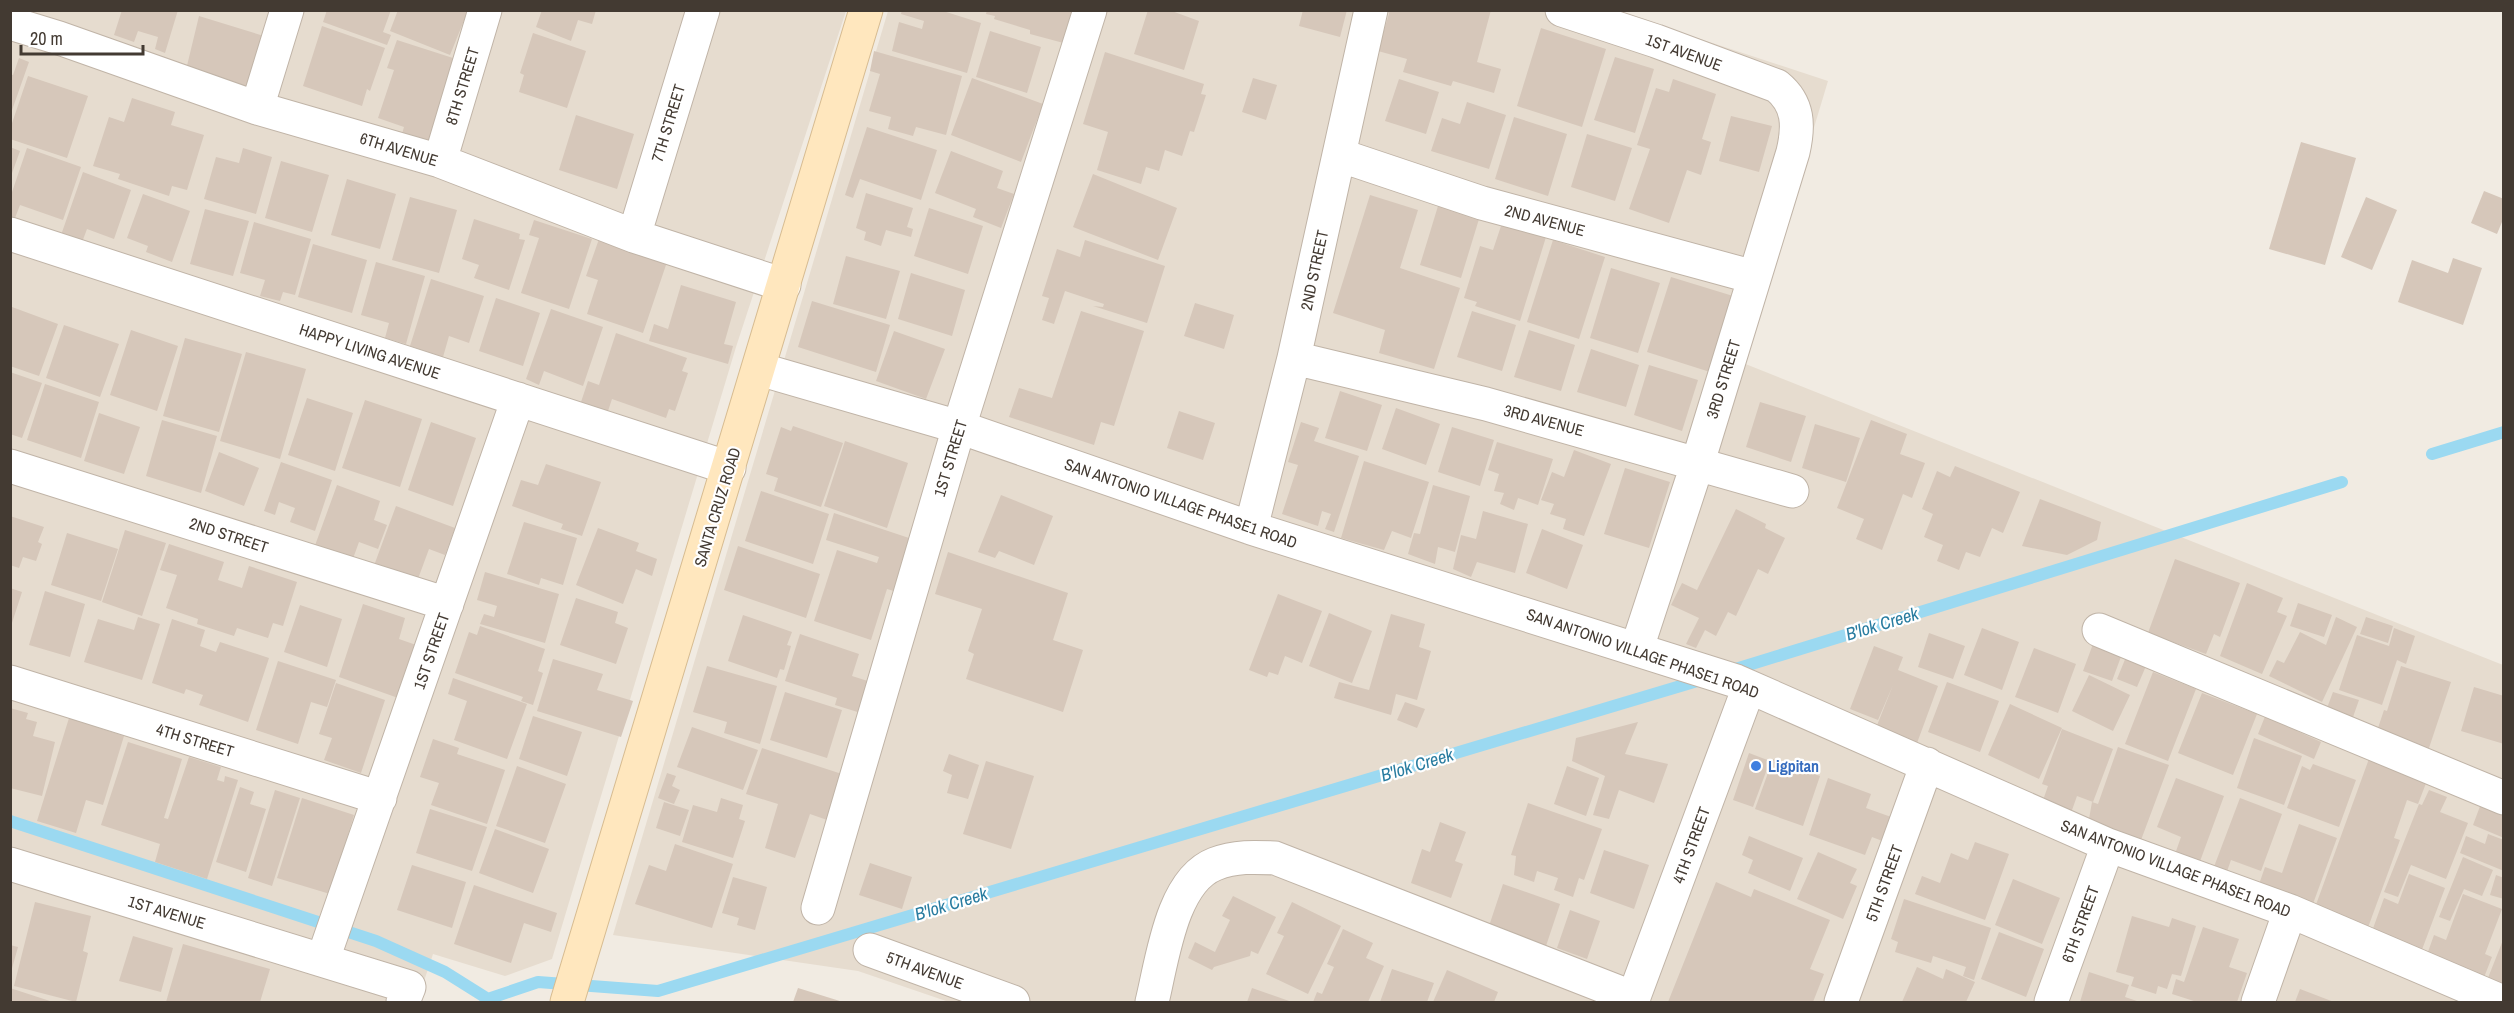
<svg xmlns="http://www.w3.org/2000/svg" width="2514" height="1013" font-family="'Archivo Narrow',sans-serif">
<rect width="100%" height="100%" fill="#f1ebe2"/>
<path fill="#e6dccf" d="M10 11H846L736 347 552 959 505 976 433 954 417 1002H11Z
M888 11H1615L1828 81 1743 363 2503 665V1002H949L858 971 613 935Z"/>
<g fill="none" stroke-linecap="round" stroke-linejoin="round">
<path stroke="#9bd9f1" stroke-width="12" d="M2432 454 2504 432
M1729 671 2342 482
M10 821 376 941 445 972 488 999
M488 999 538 982 658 991 1704 679"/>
</g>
<path fill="#d6c7ba" d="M122 10H178L165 53 155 49 158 37 138 31 134 42 114 35Z
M327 10H391L383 32 391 35 387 45 323 22Z
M398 10H462L467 13 450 55 390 31Z
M542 10H596L592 24 578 20 571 41 536 27Z
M902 10H940L981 23 967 73 892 51 899 22 922 29 924 21 901 14Z
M987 10H1080L1071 45 1030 34V30L994 19 995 16 986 14Z
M1148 10H1169L1199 21 1184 70 1134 54Z
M1303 10H1347L1340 37 1299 26Z
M1390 10H1491L1477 62 1501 69 1494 93 1453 81 1451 86 1403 72 1407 59 1378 51Z
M199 16 267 37 249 94 185 74Z
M322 26 385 48 370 91 367 89 362 106 303 86Z
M1541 28 1606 49 1582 127 1517 106Z
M990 31 1041 47 1027 93 976 77Z
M533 33 586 51 567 108 519 92 524 75 520 73Z
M397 40 453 58 447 79 452 81 431 144 402 134 404 127 378 118 394 70 387 68Z
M874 51 962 76 946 135 916 127 913 136 888 129 891 117 869 111 880 74 870 71Z
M1105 52 1204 84 1201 94 1206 95 1194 132 1190 131 1182 156 1165 150 1159 171 1146 167 1141 184 1097 170 1108 132 1083 124Z
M1615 57 1654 69 1635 133 1594 120Z
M19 58 29 62 11 113 10 74 13 75Z
M28 76 88 96 67 158 10 139V129Z
M972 78 1043 104 1021 162 951 135Z
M1253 78 1277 85 1266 120 1242 112Z
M1399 79 1439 92 1426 134 1385 121Z
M1673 79 1716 94 1702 139 1711 142 1701 175 1687 170 1669 223 1629 209 1650 149 1637 145 1656 88 1669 92Z
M132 98 175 112 171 125 204 135 187 190 172 186 169 196 118 179 120 174 93 166 109 117 124 122Z
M1467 102 1506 115 1489 169 1431 151 1442 118 1460 124Z
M576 115 634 134 617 189 559 170Z
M1731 116 1772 126 1759 172 1719 161Z
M1514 117 1567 134 1548 196 1495 179Z
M867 127 937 150 921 200 860 179 853 198 845 195Z
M1587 134 1632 148 1615 201 1571 187Z
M2301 142 2356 158 2325 265 2269 249Z
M10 147 20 151 11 176H10Z
M27 148 81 167 63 220 20 205 10 231V198Z
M243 148 272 157 256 214 204 199 216 157 239 163Z
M951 151 1003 171 997 188 1014 194 1001 228 973 217 976 209 935 193Z
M281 161 329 175 312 232 265 218Z
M83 172 131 190 114 239 87 229 81 245 60 238Z
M1093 174 1177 208 1158 260 1073 227Z
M347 179 396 194 380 249 331 235Z
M2484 191 2504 199V217L2497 234 2471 223Z
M866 193 913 208 907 227 913 229 911 237 886 230 881 246 864 240 866 232 856 228Z
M143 194 190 211 172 262 146 252 148 246 127 238Z
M1370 195 1418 210 1400 268 1460 288 1434 369 1379 353 1385 330 1333 313Z
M410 197 457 210 439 273 392 260Z
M2366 197 2397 210 2372 270 2341 257Z
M1438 206 1479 219 1461 278 1420 265Z
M929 208 983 226 968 274 914 256Z
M205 209 249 221 233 276 190 264Z
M474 219 520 234 519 239 525 240 509 290 474 278 479 265 462 259Z
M534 220 592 239 569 309 521 293 539 238 529 235Z
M254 222 311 239 295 295 283 292 280 301 260 296 265 280 240 273Z
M1502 223 1546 237 1520 321 1475 306 1477 302 1464 298 1480 246 1493 250Z
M599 239 667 262 643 333 587 314 598 280 586 276Z
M1085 240 1165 266 1147 323 1093 306 1103 307 1104 304 1065 291 1054 324 1042 320 1049 298 1042 296 1057 249 1080 257Z
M1553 240 1605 257 1579 339 1527 322Z
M313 244 367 260 352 313 298 297Z
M846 256 900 271 886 319 833 304Z
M2453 258 2482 268 2463 325 2398 302 2412 260 2448 273Z
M376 262 425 276 406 344 385 338 389 323 361 315Z
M1611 268 1660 283 1638 353 1590 338Z
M911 273 965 290 952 336 898 319Z
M1671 277 1733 296 1710 372 1647 352Z
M431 279 484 296 469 343 449 336 443 357 410 346Z
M681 285 736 302 724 344 733 346 728 364 649 341 654 324 668 329Z
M496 298 540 313 523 366 479 351Z
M812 301 890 325 876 372 798 347Z
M1195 303 1234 315 1224 349 1184 336Z
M12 307 58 324 39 376 10 366Z
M551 309 603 327 583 386 544 371 539 385 526 379Z
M1081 311 1144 331 1114 426 1101 422 1094 445 1009 417 1019 388 1052 398Z
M1472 311 1516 325 1502 371 1457 357Z
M64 325 119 344 100 397 46 378Z
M131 330 178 346 157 411 110 395Z
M1529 330 1575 345 1561 391 1514 377Z
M894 331 945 349 926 399 876 381Z
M616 333 687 358 682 371 688 373 675 411 669 409 666 418 612 399 608 411 581 402 588 381 599 385Z
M185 338 242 354 219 432 163 416Z
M1591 349 1639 365 1626 407 1577 392Z
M246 352 306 369 280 459 220 441Z
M1649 365 1698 380 1682 431 1634 415Z
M10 372 42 383 22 438 10 434Z
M45 384 99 402 81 458 27 440Z
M1340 391 1382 405 1367 451 1325 438Z
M307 398 353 413 335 471 288 455Z
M365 400 422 419 400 487 342 468Z
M1760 402 1806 416 1791 462 1746 447Z
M1396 408 1440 424 1426 465 1382 449Z
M1179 411 1215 423 1203 460 1167 448Z
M99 413 140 427 124 474 84 461Z
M162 420 217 436 201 493 146 476Z
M1871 420 1907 434 1900 454 1925 463 1912 498 1903 494 1882 550 1856 539 1864 519 1837 508Z
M431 422 476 438 453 506 408 490Z
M1301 422 1319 428 1314 441 1359 456 1334 532 1325 529 1331 514 1322 511 1318 526 1282 514 1298 465 1288 462Z
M1815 424 1860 438 1846 482 1802 468Z
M793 426 843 443 821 507 774 491 778 478 766 474 781 427 791 431Z
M1452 427 1494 440 1480 486 1438 472Z
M845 441 908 463 887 528 824 506Z
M1497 442 1553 459 1538 505 1518 498 1514 510 1500 504 1504 493 1494 491 1499 474 1488 470Z
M1574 450 1611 464 1584 536 1563 529 1566 519 1550 514 1554 504 1541 500 1552 472 1564 477Z
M219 452 259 468 244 506 205 491Z
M1364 461 1429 482 1411 538 1392 531 1384 550 1341 538Z
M281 462 332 480 315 531 290 522 295 508 279 502 275 515 264 511Z
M546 464 601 482 582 536 561 529 563 524 512 506 521 480 538 485Z
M1955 466 2020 492 2003 533 1992 528 1980 557 1966 552 1959 570 1937 561 1943 545 1924 537 1933 514 1922 509 1937 471 1950 477Z
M1625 468 1670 482 1649 548 1604 534Z
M337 485 380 501 374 520 387 525 378 549 359 542 351 564 313 551Z
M1433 485 1470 496 1455 552 1438 547 1435 564 1408 554 1414 533 1420 534Z
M761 491 829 514 813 564 745 541Z
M1001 495 1053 516 1034 565 999 551 995 558 978 552Z
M2040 499 2101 522 2097 540 2067 555 2022 546Z
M396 506 455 528 445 555 429 549 415 587 372 571Z
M1736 509 1766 524 1765 528 1785 538 1768 574 1758 569 1736 616 1728 612 1716 636 1705 630 1696 648 1686 644 1699 618 1671 605 1682 583 1697 590Z
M1483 511 1528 524 1515 573 1477 562 1471 577 1453 569 1461 535 1476 539Z
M834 513 909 538 905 551 910 553 897 592 887 589 871 640 814 621 837 550 877 563 879 557 826 540Z
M10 516 44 527 38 542 42 544 36 561 23 557 19 568 10 565Z
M524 522 577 538 563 585 541 578 539 585 507 574Z
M598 528 639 543 636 551 657 559 652 576 636 569 623 604 576 585Z
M1542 529 1583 545 1567 589 1526 573Z
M125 530 166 543 142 616 102 602Z
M67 533 118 549 101 601 51 585Z
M169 544 224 562 218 580 242 588 249 566 297 582 283 626 273 623 268 638 237 628 234 636 197 624 198 619 166 608 177 575 160 570Z
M738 546 820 574 806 618 724 590Z
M948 552 1068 593 1053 640 1083 650 1063 712 966 679 974 654 968 651 982 609 935 594Z
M2175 559 2240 583 2220 637 2214 634 2206 654 2148 633Z
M485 572 559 594 545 643 480 624 484 614 494 617 497 606 477 600Z
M2247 583 2283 598 2277 612 2287 616 2262 674 2220 656Z
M10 588 22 592 11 626H10Z
M45 591 85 604 70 657 29 645Z
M1278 594 1322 611 1302 663 1285 656 1278 675 1269 672 1267 677 1249 670Z
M576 598 618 612 615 623 628 628 616 664 560 645Z
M2298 603 2332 615 2324 637 2290 626Z
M363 604 405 618 399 639 419 646 401 699 339 677Z
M300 605 342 619 327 667 284 652Z
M1329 613 1372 631 1352 683 1309 666Z
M1391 614 1425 624 1419 647 1431 651 1417 700 1396 694 1391 715 1334 698 1339 682 1369 690Z
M743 615 792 632 787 645 791 646 784 670 780 669 777 678 728 661Z
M138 617 160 624 142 680 84 662 98 619 134 630Z
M2336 617 2357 627 2322 702 2269 676 2277 660 2284 663 2300 632 2326 645Z
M2366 617 2393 626 2388 643 2360 634Z
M172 619 205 630 200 646 216 652 220 642 269 658 248 722 199 705 203 695 186 689 184 694 152 683Z
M480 626 545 649 538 671 543 673 533 705 521 701 523 697 455 673 469 632 477 635Z
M1982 628 2019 642 2002 690 1964 675Z
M2394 628 2415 636 2406 664 2397 660 2382 705 2339 690 2357 635 2389 646Z
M1929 633 1965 646 1953 679 1918 667Z
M800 634 859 654 852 676 874 683 864 714 835 705 837 698 785 681Z
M2093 644 2122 654 2112 681 2083 671Z
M1874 646 1903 657 1898 670 1938 686 1913 754 1872 738 1893 685 1878 720 1850 709Z
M2034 648 2076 664 2058 713 2015 697Z
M2126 657 2146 666 2137 687 2117 679Z
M553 659 603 674 597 690 633 701 621 737 537 711Z
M278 661 336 680 327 707 311 702 298 744 256 730Z
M707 666 777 686 760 744 724 733 727 722 693 712Z
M2401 666 2451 682 2428 751 2376 734 2384 710 2387 711Z
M2153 672 2196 689 2168 761 2125 744Z
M2089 675 2130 695 2113 731 2072 711Z
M453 678 527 704 507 759 454 740 467 701 448 694Z
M1947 682 1999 701 1980 752 1928 732Z
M336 683 385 700 361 773 324 760 332 738 319 734Z
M2474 687 2504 696V744L2461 731Z
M785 692 842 710 827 758 770 740Z
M2333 692 2359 700 2353 717 2327 708Z
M2202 693 2257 714 2233 775 2178 753Z
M1405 702 1425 709 1417 728 1397 720Z
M2010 704 2062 728 2039 779 1988 755Z
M10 708 28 713 26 719 37 722 33 736 55 742 42 796 10 788Z
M2268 709 2300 723 2297 731 2321 742 2314 759 2258 734Z
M533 716 582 732 567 776 519 759Z
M69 718 124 736 103 805 86 800 76 833 37 821Z
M1638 722 1625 754 1668 764 1654 803 1619 790 1609 819 1593 815 1605 776 1572 761 1576 738Z
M692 727 758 750 743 790 677 767Z
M2062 729 2113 749 2093 802 2077 796 2071 813 2042 803 2048 786 2042 784Z
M2254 738 2302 756 2284 805 2237 788Z
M433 739 459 748 457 754 505 770 487 824 431 805 439 783 420 777Z
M128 742 182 759 164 818 168 819 189 757 221 767 217 780 224 782 225 776 238 780 207 879 155 862 160 844 101 825Z
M2118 747 2169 765 2141 840 2098 825 2089 819 2092 802 2098 804Z
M762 748 845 775 830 821 810 814 795 858 765 848 778 804 746 794Z
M1749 753 1770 761 1753 807 1733 800Z
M949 754 979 765 968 799 947 793 952 775 943 771Z
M2370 756 2428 778 2418 804 2407 800 2394 838 2400 840 2366 933 2313 913Z
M1773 759 1820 776 1803 826 1755 809Z
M986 761 1034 776 1011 849 963 834Z
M2313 764 2356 780 2339 827 2287 808 2302 766 2310 770Z
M517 766 566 784 545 843 496 826Z
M1567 766 1599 778 1586 816 1554 804Z
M667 773 676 776 672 786 680 790 674 804 658 798Z
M1828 778 1871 794 1866 808 1894 818 1885 842 1872 837 1865 855 1809 835Z
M2176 778 2224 796 2199 864 2175 854 2181 837 2157 827Z
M240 787 254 792 250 804 266 809 246 872 216 862Z
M275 790 300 798 272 886 248 878Z
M2429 790 2447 797 2440 812 2468 823 2446 879 2411 865 2398 897 2384 892 2419 804 2422 805Z
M302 798 354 815 330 894 277 878Z
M721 798 743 805 739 819 745 821 733 858 682 842 693 805 717 812Z
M2240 798 2282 814 2261 871 2231 860 2225 877 2212 872Z
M2482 801 2504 810V838L2473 825Z
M664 802 689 810 680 836 656 828Z
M1528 803 1602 829 1584 880 1579 878 1573 897 1554 890 1558 878 1537 871 1534 882 1514 875 1516 856 1511 855Z
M430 809 487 827 472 871 416 853Z
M1440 822 1466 832 1455 861 1463 864 1451 898 1411 883 1422 849 1430 852Z
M2299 824 2337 838 2310 912 2256 893 2265 867 2282 873Z
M495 829 549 849 533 893 479 873Z
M2488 834 2504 840V871L2460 853 2466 836 2485 844Z
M1749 836 1803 858 1790 891 1748 873 1753 860 1742 855Z
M1975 842 2009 854 1985 920 1915 894 1922 876 1940 883 1951 853 1968 860Z
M675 844 733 864 712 928 635 904 649 865 666 871Z
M1604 850 1649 865 1634 909 1590 893Z
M1818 852 1857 869 1850 883 1857 886 1843 919 1797 899Z
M2463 857 2493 870 2482 896 2464 889 2450 921 2439 917Z
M870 863 912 877 902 909 859 895Z
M412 865 466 882 452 928 397 910Z
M2409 874 2445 888 2420 955 2371 934 2384 898 2398 904Z
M2496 875 2504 878V899L2490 895Z
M733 877 767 887 755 930 737 925 739 918 722 913Z
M2013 879 2060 898 2042 944 1995 925Z
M1716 882 1751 897 1754 889 1830 920 1810 969 1824 974 1813 1002H1668Z
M1503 884 1560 904 1545 949 1488 929Z
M474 885 557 913 551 932 524 923 511 963 454 944Z
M2463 894 2502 909 2485 954 2492 957 2481 985 2424 963 2434 935 2446 940Z
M1233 896 1276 917 1258 954 1251 951 1250 956 1214 967 1212 970 1188 958 1195 942 1215 952 1230 920 1222 916Z
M1904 899 1991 928 1974 980 1963 976 1966 967 1933 956 1931 963 1895 952 1898 942 1891 939Z
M35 902 91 916 83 951 88 953 76 1002 14 986Z
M1292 902 1341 926 1308 994 1266 974 1284 936 1277 933Z
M1570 910 1600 921 1587 959 1557 948Z
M2132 916 2169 927 2172 918 2196 926 2181 976 2172 974 2167 989 2158 986 2156 994 2131 986 2134 977 2116 972Z
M2203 927 2239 939 2229 967 2247 973 2237 1002H2197L2172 994 2176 979 2184 982Z
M1343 929 1373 943 1366 958 1384 966 1368 1002H1313L1317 992 1322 994 1334 967 1327 964Z
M1999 932 2044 949 2026 997 1981 979Z
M133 936 173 948 161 992 119 981Z
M2503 940H2504V995L2484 988Z
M183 944 270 969 260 1002H166Z
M10 945 18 947 11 972H10Z
M1917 967 1943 979 1946 969 1975 982 1966 1002H1902Z
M1392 969 1434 983 1427 1002H1380Z
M1447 970 1498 992 1494 1002H1433Z
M2089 972 2129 985 2125 997 2140 1002H2080Z
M10 988 53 1002H10Z
M798 988 843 1002H793Z
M1252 988 1292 1002H1247Z
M2300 989 2334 1002H2295Z"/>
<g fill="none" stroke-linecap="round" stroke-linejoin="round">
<g stroke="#c0b4a7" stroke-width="35">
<path id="street" d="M1562 10 1656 41 1777 86C1799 104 1799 126 1793 152L1698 462 1637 648
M10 23 59 38 257 108 440 161 634 236 784 285
M257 108 287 10
M1339 155 1482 203 1754 277
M440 161 485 10
M10 234 729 468
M634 236 703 10
M1294 358 1486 404 1792 491
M759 369 959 427 1251 528 1736 681 2108 845 2290 911 2503 1002
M10 466 447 604
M1251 528 1294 358 1371 10
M2099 630 2504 798
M10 682 380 798
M10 864 409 987 403 1002
M818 908 959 427 1090 10
M870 950 1013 1002
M323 959 518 399
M1152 1002C1162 962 1171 881 1215 864 1235 856 1255 857 1275 858L1634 998
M1632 1002 1749 687
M1841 1002 1927 764
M2051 1002 2108 845
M2258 1002 2290 911"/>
</g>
<g stroke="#d7bc91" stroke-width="35">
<path id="secondary" d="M567 1002 866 10"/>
</g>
<use href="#street" stroke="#fff" stroke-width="33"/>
<use href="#secondary" stroke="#ffe7be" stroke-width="33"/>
</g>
<circle fill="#3f7fe0" stroke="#fff" stroke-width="2" cx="1756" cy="766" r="6"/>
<g text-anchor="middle" stroke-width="4.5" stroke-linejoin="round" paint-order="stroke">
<g font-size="16" fill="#433a32" stroke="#fff">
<text transform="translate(1684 52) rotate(20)" y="6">1ST AVENUE</text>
<text transform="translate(462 86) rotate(-73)" y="6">8TH STREET</text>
<text transform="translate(668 123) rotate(-73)" y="6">7TH STREET</text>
<text transform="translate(399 149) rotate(17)" y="6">6TH AVENUE</text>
<text transform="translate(1545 220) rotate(15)" y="6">2ND AVENUE</text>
<text transform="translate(1314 270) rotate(-78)" y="6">2ND STREET</text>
<text transform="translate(370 351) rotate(18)" y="6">HAPPY LIVING AVENUE</text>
<text transform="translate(1723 379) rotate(-73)" y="6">3RD STREET</text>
<text transform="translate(1544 420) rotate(15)" y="6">3RD AVENUE</text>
<text transform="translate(950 458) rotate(-73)" y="6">1ST STREET</text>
<text transform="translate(1181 503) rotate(19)" y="6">SAN ANTONIO VILLAGE PHASE1 ROAD</text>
<text transform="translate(717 507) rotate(-73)" y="6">SANTA CRUZ ROAD</text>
<text transform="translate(229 535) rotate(18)" y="6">2ND STREET</text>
<text transform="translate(431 651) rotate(-71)" y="6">1ST STREET</text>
<text transform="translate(1643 653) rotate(19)" y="6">SAN ANTONIO VILLAGE PHASE1 ROAD</text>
<text transform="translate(195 740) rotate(17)" y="6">4TH STREET</text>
<text transform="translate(1691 845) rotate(-70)" y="6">4TH STREET</text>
<text transform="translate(2176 868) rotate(21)" y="6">SAN ANTONIO VILLAGE PHASE1 ROAD</text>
<text transform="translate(1884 883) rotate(-70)" y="6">5TH STREET</text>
<text transform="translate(167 912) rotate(17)" y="6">1ST AVENUE</text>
<text transform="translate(2080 924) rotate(-70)" y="6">6TH STREET</text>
<text transform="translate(925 970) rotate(20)" y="6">5TH AVENUE</text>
</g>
<g font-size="16" font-weight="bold" fill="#366cbe" stroke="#fff" text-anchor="start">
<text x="1768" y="772">Ligpitan</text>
</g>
<g font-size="18" font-style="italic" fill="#287ca0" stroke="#fff">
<text transform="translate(1882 624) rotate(-17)" y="6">B'lok Creek</text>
<text transform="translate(1417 765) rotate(-17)" y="6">B'lok Creek</text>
<text transform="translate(951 904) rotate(-17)" y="6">B'lok Creek</text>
</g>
</g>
<rect width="2514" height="1013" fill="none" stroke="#433a32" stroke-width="24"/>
<path d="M21 45v9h122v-9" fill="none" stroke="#433a32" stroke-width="3"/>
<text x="30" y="45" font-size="18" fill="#433a32" stroke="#ffffff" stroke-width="4.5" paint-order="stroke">20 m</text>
</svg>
